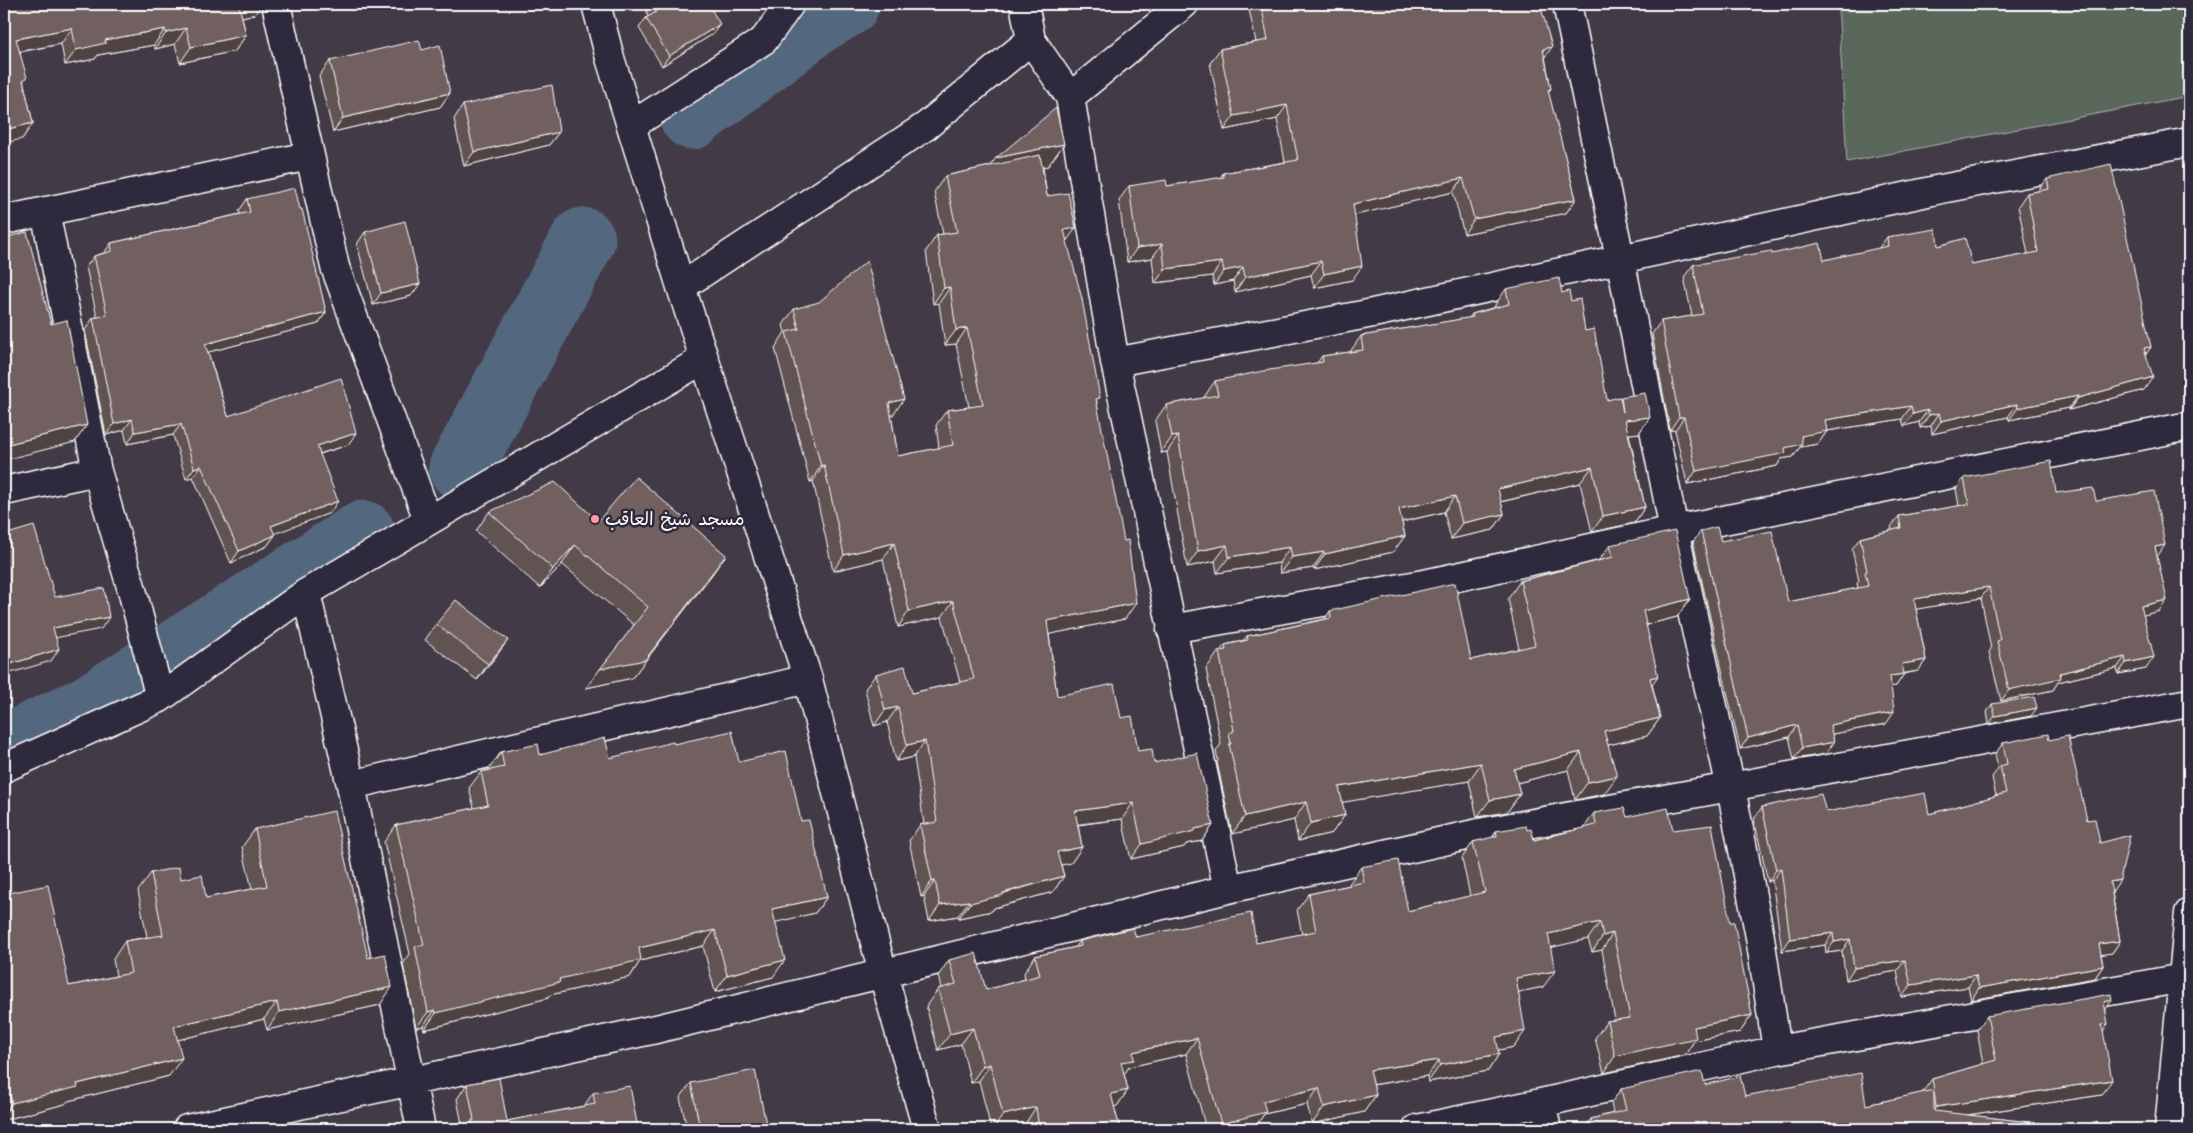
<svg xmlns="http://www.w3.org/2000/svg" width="2193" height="1133" font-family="'Architects Daughter','Playpen Sans Arabic',sans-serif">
<rect width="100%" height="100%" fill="#433a47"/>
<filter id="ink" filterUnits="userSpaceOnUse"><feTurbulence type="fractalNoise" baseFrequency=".02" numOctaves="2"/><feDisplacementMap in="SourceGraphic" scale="10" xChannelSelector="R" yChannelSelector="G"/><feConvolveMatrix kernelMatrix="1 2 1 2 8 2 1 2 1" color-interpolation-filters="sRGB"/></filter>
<g filter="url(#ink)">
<path fill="#5a675c" stroke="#acb3ae" d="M1838 4H2189V96L1847 162Z"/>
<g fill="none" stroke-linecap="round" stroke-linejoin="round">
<path stroke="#53687f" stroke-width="65" d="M692 117 815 23 847 4
M461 468 583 240
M4 748 90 707 363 533"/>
<g stroke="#fff" stroke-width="31">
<path id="minor" d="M276 4 335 267 428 520
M596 4 610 58 681 287 808 679 883 974 927 1129
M1024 4 1031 40 1070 97 1115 362 1228 889
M1567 4 1620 258 1674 530 1731 788 1760 937 1777 1050
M1070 97 1184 4
M631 126 764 40 790 4
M45 211 97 471 132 590 160 698
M4 220 309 156
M681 287 926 126 1031 40
M1115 362 1373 313 1941 189 2189 142
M4 491 97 471
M306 593 351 785 421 1129
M1171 629 1429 583 1674 530 2189 426
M4 768 160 698 306 593 704 359
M351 785 808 679
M1541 1103 1547 1129
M187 1129 656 1029 1228 889 1479 833 2189 703
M1417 1129 1541 1103 1777 1050 2189 977
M2169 1129 2189 913"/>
</g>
<use href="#minor" stroke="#2f2a3d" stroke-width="28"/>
</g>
<path fill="#615351" stroke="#fff" d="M4 4 255 14 242 17 246 35 235 51 180 63 175 44 155 49 154 45 98 55 95 59 65 65 61 44 20 52 24 84 33 123 22 139Z
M645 4H713L710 8 713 34 662 66 639 28 646 18 648 17Z
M1249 4H1540L1545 57 1551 89 1548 92 1576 199 1566 213 1464 234 1453 192 1354 215 1352 280 1314 288 1311 275 1235 292 1233 281 1214 285 1212 276 1155 283 1152 258 1127 262 1119 200 1129 186H1167L1220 178 1223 173 1285 162 1277 119 1224 130 1210 63 1220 49 1256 42 1248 5Z
M422 50 450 93 440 107 333 132 319 76 330 61Z
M463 105 559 132 549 145 464 166 454 119Z
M1064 144 1048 166 1043 167 1047 196 1066 241 1097 403 1125 619 1049 634 1057 696 1121 718 1138 751 1154 763 1213 825 1202 841 1186 844 1184 847 1131 859 1122 819 1078 825 1082 847 1071 863 1061 865 1064 876 1053 892 994 908 992 911 959 918 958 916 929 921 924 896 921 897 909 841 920 825 924 824 914 757 896 761 887 722 874 726 865 689 876 674 912 693 960 682 942 617 898 627 883 559 833 571 813 481 810 482 775 348 785 332 783 325 794 309 893 415H891L898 456 939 448 936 425 947 410 969 407 956 344 945 345 939 303 933 304 926 251 937 235 943 234 934 192 945 176 990 166Z
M2047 179 2151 347 2146 354 2144 390 2069 410V408L2009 420 2008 417 1932 434 1931 426 1920 428 1919 422 1904 426 1902 419 1827 431 1818 444 1800 447 1793 457 1781 459 1777 466 1687 484 1675 430H1670L1652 334 1661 321 1692 316 1684 277 1693 265 1772 254 1824 260 1878 249 1887 237 1938 246 1972 265 2028 254 2018 206 2027 193 2038 191Z
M247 199 300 209 326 312 318 324 208 352 228 416 348 445 320 454 330 513 274 533 275 535 267 546 231 563 193 477 186 479 173 435 127 444 124 430 106 435 85 330 93 318 97 317 86 267 94 256 104 253 111 243 240 214 239 211Z
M365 232 411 296 373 305 357 244Z
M1506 289 1562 293 1571 301 1585 331 1607 400 1620 399 1621 397 1650 417 1639 433 1629 434 1645 507 1634 523 1592 532 1580 483 1501 502 1504 514 1493 530 1451 539 1444 512 1402 522 1405 536 1393 552 1314 570 1313 568 1280 573 1279 563 1217 573 1215 561 1187 567 1167 452 1161 453 1155 421 1166 405 1204 398V397L1215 381 1317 363 1322 356 1350 352 1361 336 1469 318 1472 314 1495 307V305Z
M1964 478 2056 493 2096 501 2157 557 2159 611 2143 615 2146 669 2118 674 2117 668 2058 682 2053 690 2001 701 1989 652 1991 649 1981 598 1916 609 1926 660 1918 671 1904 674 1896 686H1891L1886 724 1832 734 1834 742 1826 754 1794 759 1789 737 1740 749 1693 542 1701 531 1721 541 1788 602 1858 588 1857 583 1859 581 1852 549 1860 538 1892 530 1891 527 1899 516 1959 506 1956 489Z
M489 512 598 521 713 573 632 678 586 688 634 625 562 564 540 588 476 531Z
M1610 545 1690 599 1677 617 1646 625 1652 684 1660 718 1647 736 1608 745 1604 794 1575 800 1568 770 1517 783 1520 794 1507 812 1477 817 1469 781 1342 802 1345 815 1332 833 1298 841 1294 820 1232 834 1217 762 1218 760 1216 751 1221 744 1206 669 1219 651H1220L1225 645 1244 640 1247 636 1325 619 1330 611 1471 660 1519 649 1508 599 1520 581 1599 560Z
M436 624 497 655 477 680 425 640Z
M1992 704 2031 716 1989 724 1987 712Z
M2049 740 2087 820 2100 843 2112 892 2120 941 2112 953 2101 954 2103 966 2095 978 1971 1000 1968 987 1902 997 1897 971 1846 980 1842 951 1826 953 1825 945 1782 951 1772 880 1768 882 1754 819 1762 807 1826 812 1929 814 1996 796 1992 777 1998 769 1995 754 2003 743Z
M674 744 739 762 801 821 827 897 815 913 775 922 773 977 715 992 703 946 640 961 630 977 550 995 548 998 424 1030 423 1026 416 1028 403 964 410 954 384 842 396 825 474 808 469 788 481 772 489 770V769L501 752 610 758Z
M1594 813 1627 817 1673 830 1730 922 1752 1015 1740 1032 1694 1041 1685 1055 1604 1073 1595 1038 1607 1021 1615 1020 1602 950 1592 952 1588 939 1550 947 1543 987 1518 992 1514 1047 1498 1050 1499 1054 1488 1071 1428 1082 1427 1076 1373 1085 1376 1095 1364 1112 1312 1124 1307 1104 1264 1114 1254 1129H1206L1186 1054 1129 1067 1124 1074 1128 1090 1117 1106 1114 1107 1120 1129H1025V1124L1002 1129H991L979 1081 971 1083 961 1044 938 1050 926 1006 938 989 941 988 938 976 949 960 986 990 1025 979 1024 973 1035 956 1076 947 1080 941 1136 937 1256 943 1302 934 1297 910 1309 894 1350 885 1349 884 1361 867 1408 911 1470 896 1462 858 1473 842 1492 838 1496 831 1527 830 1534 840 1584 828Z
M255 829 368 958 380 1005 267 1030 264 1019 177 1040 169 1076 68 1101 65 1104 4 1120V894L69 986 116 976 113 959 125 941 147 937 138 891 151 873 181 879 206 898 252 889 242 847Z
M2106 1010 2103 1031 2102 1095 1967 1115 2091 1129H1584L1591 1119 1613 1113 1611 1103 1621 1089 1705 1085 1745 1096 1866 1105 1922 1093 1932 1079 1983 1064 1977 1030 1987 1016Z
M691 1083 767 1129H687L680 1098Z
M467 1084 507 1121 584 1106 593 1093 638 1129H463L457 1099Z"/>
<path fill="#4f4342" stroke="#fff" d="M239 4H262L255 14 229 20Z
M708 4H713L710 9Z
M720 24 713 34 662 66 669 56Z
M72 28 61 44 5 54 16 39Z
M186 28 175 44 155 49 166 33Z
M165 29 154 45 98 55 95 59 65 65 76 50 105 40Z
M246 35 235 51 180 63 191 47Z
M1552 47 1542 61 1543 49Z
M450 93 440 107 333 132 343 118Z
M1287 105 1277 119 1224 130 1234 116Z
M33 123 22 139 4 143V130Z
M559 132 549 145 464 166 474 152Z
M1064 144 1048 166 980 180 996 158Z
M1463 178 1453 192 1343 218 1353 204Z
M1576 199 1566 213 1464 234 1474 219Z
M1076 228 1065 243 1064 230Z
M1162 244 1152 258 1127 262 1137 248Z
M1321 261 1311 275 1235 292 1245 277Z
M1222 262 1212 276 1155 283 1165 269Z
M1362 266 1352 280 1314 288 1324 274Z
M1243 267 1233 281 1214 285 1224 271Z
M420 284 411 296 373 305 381 293Z
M950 287 939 303 933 304 944 288Z
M326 312 318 324 197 355 205 344Z
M967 328 956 344 945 345 956 330Z
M2151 347 2142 360 2144 348Z
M2153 377 2144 390 2069 410 2078 398Z
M2078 396 2069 408 2009 420 2018 408Z
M904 399 893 415 878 419 889 403Z
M2017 404 2008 417 1932 434 1941 421Z
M1911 406 1902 419 1827 431 1818 444 1800 447 1793 457 1781 459 1777 466 1687 484 1696 471 1785 448 1825 420Z
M1928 410 1919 422 1904 426 1913 414Z
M1939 413 1931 426 1920 428 1929 415Z
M1650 417 1639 433 1614 436 1625 420Z
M1679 417H1684L1675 430H1670Z
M132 419 124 430 106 435 114 424Z
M181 424 173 435 127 444 135 432Z
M87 425 75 442 4 460V445Z
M356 433 348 445 309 457 317 446Z
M1178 436 1167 452 1161 453 1172 437Z
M824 465 813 481 810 482 821 466Z
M201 466 193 477 186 479 194 468Z
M1592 467 1580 483 1487 505 1498 489Z
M1455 496 1444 512 1388 525 1399 509Z
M338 501 330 513 263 538 271 526Z
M1645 507 1634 523 1592 532 1603 516Z
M1504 514 1493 530 1451 539 1462 523Z
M275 535 267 546 231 563 239 551Z
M1405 536 1393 552 1314 570 1325 554Z
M894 543 883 559 833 571 844 555Z
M575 545 562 564 540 588 553 569Z
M1227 545 1215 561 1187 567 1198 551Z
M2165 545 2157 557 2155 547Z
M1290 547 1279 563 1217 573 1229 557Z
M1324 552 1313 568 1280 573 1292 557Z
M726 555 713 573 632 678 586 688 600 669Z
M1989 587 1981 598 1906 611 1914 599Z
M1690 599 1677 617 1630 629 1643 611Z
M2167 600 2159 611 2133 618 2141 606Z
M953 601 942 617 898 627 909 611Z
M1136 603 1125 619 1036 637 1047 621Z
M109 617 101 629 44 640 53 628Z
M508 640 497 655 477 680 488 664Z
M59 649 51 661 4 675V666Z
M2125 657 2117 668 2058 682 2053 690 2001 701 2009 690 2060 673Z
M2154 657 2146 669 2118 674 2126 663Z
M1926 660 1918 671 1894 675 1902 664Z
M1904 674 1896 686 1881 688 1890 676Z
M1658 676 1645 694 1650 678Z
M898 707 887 722 874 726 885 710Z
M2037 708 2031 716 1989 724 1995 716Z
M1894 712 1886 724 1822 736 1830 725Z
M1660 718 1647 736 1591 749 1604 731Z
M1797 725 1789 737 1740 749 1748 738Z
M925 741 914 757 896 761 907 745Z
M1834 742 1826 754 1794 759 1802 748Z
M1581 752 1568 770 1501 787 1514 769Z
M1481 763 1469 781 1327 805 1339 787Z
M1617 776 1604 794 1575 800 1588 782Z
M1520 794 1507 812 1477 817 1490 800Z
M1306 802 1294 820 1232 834 1245 816Z
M1133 803 1122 819 1064 826 1075 811Z
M1345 815 1332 833 1298 841 1311 823Z
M1213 825 1202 841 1186 844 1184 847 1131 859 1142 844 1195 829Z
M1082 847 1071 863 1046 868 1057 852Z
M1781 869 1772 880 1768 882 1776 870Z
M1064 876 1053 892 994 908 992 911 959 918 970 903Z
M2120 880 2112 892 2101 894 2110 882Z
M932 881H935L924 896 921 897Z
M827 897 815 913 760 926 772 909Z
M969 901 958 916 929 921 940 905Z
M1600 922 1588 939 1536 951 1548 934Z
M715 930 703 946 640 961 630 977 550 995 548 998 424 1030 436 1013 559 979 639 948Z
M1613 933 1602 950 1592 952 1603 936Z
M1833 933 1825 945 1782 951 1790 939Z
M1850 939 1842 951 1826 953 1834 942Z
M2120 941 2112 953 2091 956 2099 944Z
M785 960 773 977 715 992 727 975Z
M1905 960 1897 971 1846 980 1854 968Z
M2103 966 2095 978 1971 1000 1979 988Z
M1555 971 1543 987 1505 995 1516 978Z
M1976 975 1968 987 1902 997 1911 985Z
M392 987 380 1005 267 1030 279 1012Z
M2112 1000 2102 1015 2104 1002Z
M277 1002 264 1019 161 1044 174 1026Z
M435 1010 423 1026 416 1028 428 1012Z
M1752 1015 1740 1032 1694 1041 1685 1055 1604 1073 1615 1056 1694 1027Z
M2108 1024 2098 1039 2102 1025Z
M973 1028 961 1044 938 1050 950 1034Z
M1525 1031 1514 1047 1484 1053 1496 1037Z
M1197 1038 1186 1054 1129 1067 1122 1077 1121 1062 1133 1052Z
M1499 1054 1488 1071 1428 1082 1440 1065Z
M182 1058 169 1076 68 1101 65 1104 4 1120V1115L12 1103 77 1084Z
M1439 1060 1427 1076 1359 1087 1370 1070Z
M990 1064 979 1081 971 1083 983 1066Z
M2112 1080 2102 1095 1926 1121 1936 1107Z
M1319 1088 1307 1104 1264 1114 1254 1129H1217L1221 1124 1263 1101Z
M1128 1090 1117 1106 1100 1111 1111 1094Z
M1376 1095 1364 1112 1312 1124 1324 1107Z
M1036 1107 1025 1124 1002 1129H993L1003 1115Z"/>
<path fill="#71605e" stroke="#fff" d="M4 4H241H239L246 35 191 47 186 28 166 33 165 29 105 40 106 43 76 50 72 28 16 39 27 78 23 80 33 123 4 130Z
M654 4H708L720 24 669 56 646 18 656 12Z
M1261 4H1540L1552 47 1543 49 1551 89 1548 90 1576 199 1474 219 1463 178 1353 204 1362 266 1324 274 1321 261 1245 277 1243 267 1224 271 1222 262 1165 269 1162 244 1137 248 1129 186 1166 180 1167 186 1224 177 1223 173 1298 160 1287 105 1234 116 1220 49 1268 40Z
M419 40 422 50 440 45 450 93 343 118 330 61Z
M552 85 559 132 474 152 463 105Z
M1056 108 1064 144 996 158Z
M1040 155 1047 196 1068 193 1076 228 1064 230 1082 299 1100 398 1096 399 1124 541 1128 540 1136 603 1047 621 1057 696 1114 684 1121 718 1132 716 1138 751 1152 749 1154 763 1197 753 1213 825 1195 829V831L1142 844 1133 803 1075 811 1082 847 1057 852 1064 876 1003 893V895L970 903 969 901 940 905 935 881H932L920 825 937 822 925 741 907 745 898 707 885 710 876 674 905 666 912 693 974 679 953 601 909 611 894 543 844 555 824 465 821 466 786 332 799 329 794 309 819 302 867 261 904 399 889 403 898 456 953 445 947 410 983 405 967 328 956 330 950 287 944 288 937 235 957 232 945 176Z
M2111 164 2151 347 2144 348 2153 377 2078 398V396L2018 408 2017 404 1941 421 1939 413 1929 415 1928 410 1913 414 1911 406 1825 420 1827 431 1801 436 1802 444 1785 448 1786 453 1696 471 1684 417H1679L1661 321 1703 314 1693 265 1771 251 1772 254 1820 243 1824 260 1888 246 1887 237 1936 229 1938 246 1965 238 1972 265 2038 252 2027 193 2049 189 2047 179Z
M295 188 300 209H302L326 312 205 344 228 416 341 378 356 433 317 446 338 501 271 526 275 535 239 551 201 466 194 468 181 424 135 432 132 419 114 424 93 318 107 315 94 256 112 251 111 243 250 212 247 199Z
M405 221 420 284 381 293 365 232Z
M27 232 51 324 67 320 87 425 4 445V238Z
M1559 278 1562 293 1569 291 1571 301 1580 299 1585 331 1594 329 1607 400 1620 397 1623 412 1621 397 1645 393 1650 417 1625 420 1645 507 1603 516 1592 467 1498 489 1504 514 1462 523 1455 496 1399 509 1405 536 1325 554 1324 552 1292 557 1290 547 1229 557 1227 545 1198 551 1178 436 1172 437 1166 405 1218 395 1215 381 1263 371 1323 362 1322 356 1363 350 1361 336 1473 317 1472 314 1509 304 1506 289Z
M2051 461 2056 493 2093 488 2096 501 2154 491 2165 545 2155 547 2167 600 2141 606 2154 657 2126 663 2125 657 2060 673 2061 678 2009 690 1997 641 2000 640 1989 587 1914 599 1926 660 1902 664 1904 674 1890 676 1894 712 1830 725 1834 742 1802 748 1797 725 1748 738 1701 531 1717 527 1721 541 1772 531 1788 602 1868 586 1865 572 1867 571 1860 538 1901 528 1899 516 1969 504 1964 478Z
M636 477 726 555 645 660 600 669 648 607 575 545 553 569 489 512 555 482 598 521Z
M34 526 55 597 104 588 109 617 53 628 59 649 4 666V535Z
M1675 531 1690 599 1643 611 1658 676 1650 678 1660 718 1604 731 1617 776 1588 782 1581 752 1514 769 1520 794 1490 800 1481 763 1339 787 1345 815 1311 823 1306 802 1245 816 1229 744H1231L1229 733 1234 731 1219 651 1226 650 1225 645 1248 640 1247 636 1331 618 1330 611 1455 583 1471 660 1535 645 1520 581 1613 557 1610 545Z
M456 600 508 640 488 664 436 624Z
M2034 697 2037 708 1995 716 1992 704Z
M732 731 739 762 786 751 801 821 809 820 827 897 772 909 785 960 727 975 715 930 639 948 641 960 559 979 560 982 436 1013 435 1010 428 1012 415 947 424 945 396 825 488 805 481 772 504 767 501 752 538 744 540 755 605 738 610 758 673 742 674 744Z
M2048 734 2049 740 2068 736 2087 820 2095 819 2100 843 2130 835 2120 880 2110 882 2120 941 2099 944 2103 966 1979 988 1976 975 1911 985 1905 960 1854 968 1850 939 1834 942 1833 933 1790 939 1781 869 1776 870 1762 807 1821 794 1826 812 1925 793 1929 814 2006 793 2000 766 2007 764 2003 743Z
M1624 808 1627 817 1668 808 1673 830 1712 825 1730 922H1734L1752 1015 1694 1027 1696 1038 1615 1056 1607 1021 1630 1018 1613 933 1603 936 1600 922 1548 934 1555 971 1516 978 1525 1031 1496 1037 1499 1054 1440 1065 1439 1060 1370 1070 1376 1095 1324 1107 1319 1088 1263 1101 1266 1112 1221 1124 1197 1038 1133 1052 1134 1060 1121 1062 1128 1090 1111 1094 1120 1129H1039L1036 1107 1003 1115 990 1064 983 1066 973 1028 950 1034 938 989 956 984 949 960 976 953 986 990 1040 975 1035 956 1081 946 1080 941 1133 928 1136 937 1251 913 1256 943 1316 931 1309 894 1364 882 1361 867 1398 860 1408 911 1485 892 1473 842 1497 836 1496 831 1526 826 1527 830 1531 829 1534 840 1596 825 1594 813Z
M334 811 368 958 385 954 392 987 279 1012 277 1002 174 1026 182 1058 77 1084 78 1087 12 1103 6 1079H4V894L48 885 69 986 131 973 125 941 163 935 151 873 179 867 181 879 202 875 206 898 267 886 255 829Z
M2111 994 2112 1000 2104 1002 2108 1024 2102 1025 2112 1080 1936 1107 1934 1092V1111L2091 1129H1594L1591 1119 1626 1110 1621 1089 1702 1071 1705 1085 1740 1076 1745 1096 1861 1073 1866 1105 1934 1090 1932 1079 1996 1060 1987 1016Z
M755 1070 767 1129H700L691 1083Z
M499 1078 507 1121 595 1104 593 1093 630 1086 638 1129H473L472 1120H474L467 1084Z
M1535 1119 1537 1129H1494V1128Z"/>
</g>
<circle fill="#ff9aa2" stroke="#2f2a3d" stroke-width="2" cx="595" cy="519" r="5"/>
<g text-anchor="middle" stroke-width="5" stroke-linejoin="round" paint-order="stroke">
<g font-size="18" fill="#fff" stroke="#2f2a3d" text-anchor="start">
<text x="605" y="525">مسجد شيخ العاقب</text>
</g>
</g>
<rect width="2193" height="1133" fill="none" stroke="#2f2a3d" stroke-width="20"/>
<rect x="10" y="10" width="2173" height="1113" fill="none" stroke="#fff" stroke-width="2" filter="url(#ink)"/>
</svg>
